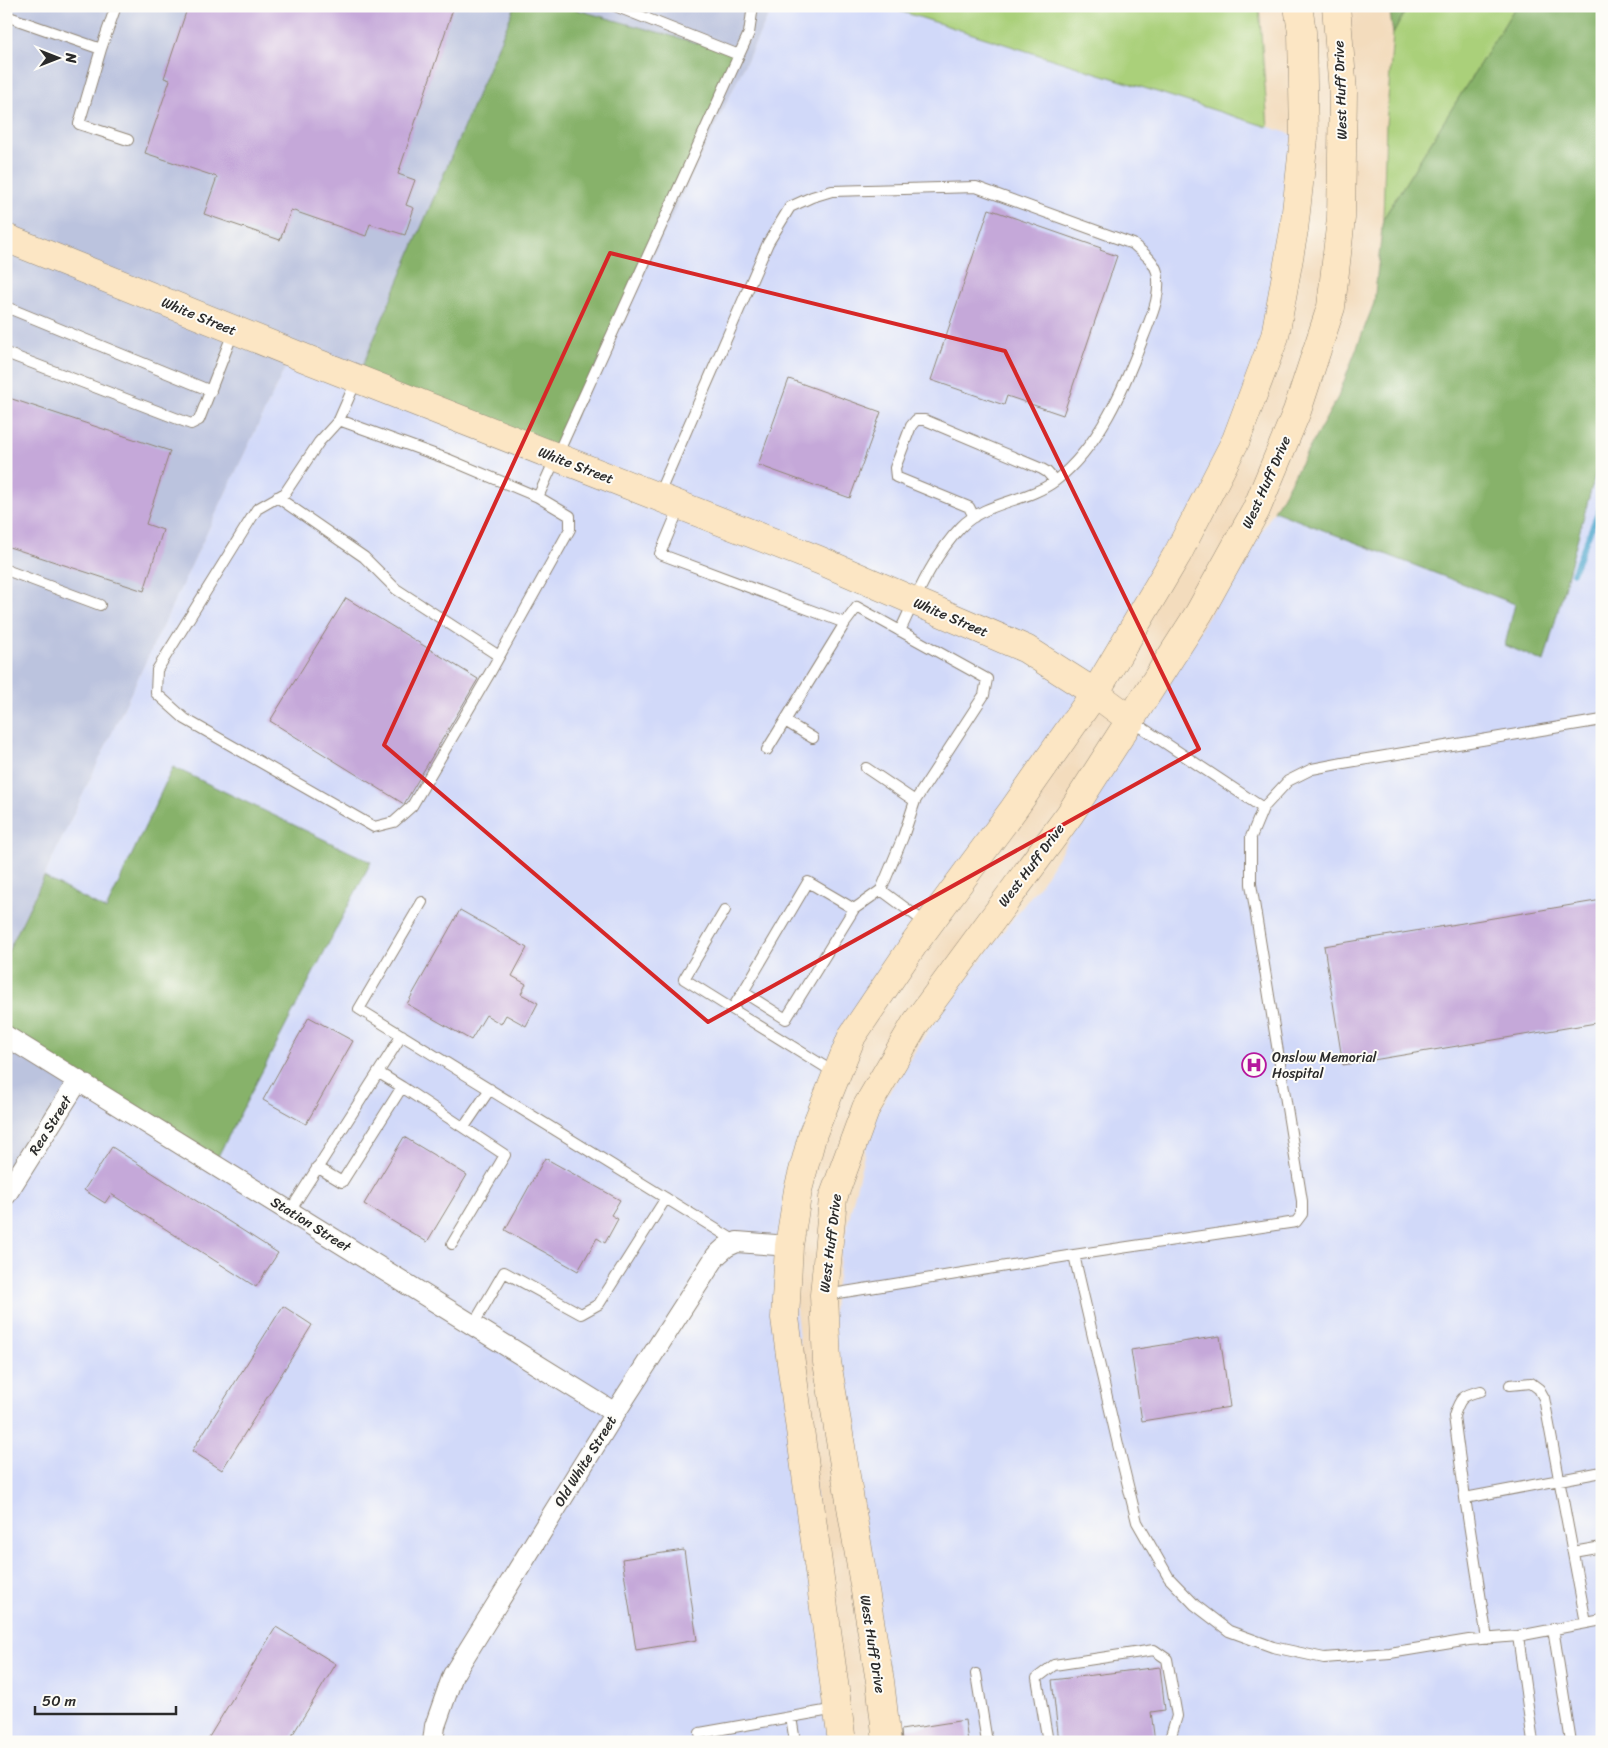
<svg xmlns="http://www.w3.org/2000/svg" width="1608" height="1748" font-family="Sriracha,sans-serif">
<rect width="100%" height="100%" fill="#fdfcf7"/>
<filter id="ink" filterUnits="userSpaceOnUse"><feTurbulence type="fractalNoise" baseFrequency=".02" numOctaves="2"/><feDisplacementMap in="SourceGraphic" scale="10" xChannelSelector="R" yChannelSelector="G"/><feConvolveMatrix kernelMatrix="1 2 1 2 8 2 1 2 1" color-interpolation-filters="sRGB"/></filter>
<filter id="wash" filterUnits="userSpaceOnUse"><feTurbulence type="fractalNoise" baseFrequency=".0096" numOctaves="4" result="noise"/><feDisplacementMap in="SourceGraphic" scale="20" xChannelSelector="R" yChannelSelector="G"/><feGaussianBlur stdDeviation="1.12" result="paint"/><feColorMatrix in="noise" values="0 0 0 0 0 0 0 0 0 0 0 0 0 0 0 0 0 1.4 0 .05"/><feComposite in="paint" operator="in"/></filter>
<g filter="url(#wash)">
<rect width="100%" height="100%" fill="#f3dcbd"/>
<path fill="#d1d9f9" d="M773 6H884L1304 138 1275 336 1178 553 852 1036 789 1246 842 1742H6V956L292 353 556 457Z
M1598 464 1602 466V1742H896L832 1326 841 1251 873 1118 939 1013 1042 882 1274 511 1515 604Z"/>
<path fill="#bbc3de" d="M6 6H773L556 457 292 353 6 956Z
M6 1036 78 1081 6 1195Z"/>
<path fill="#aad07a" stroke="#6a7e52" d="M884 6H1259L1268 127Z
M1408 6H1516L1383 219 1386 125 1393 34Z"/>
<path fill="#87b26a" stroke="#596e4a" d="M515 6H563L737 54 556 457 357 379Z
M1389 6H1408L1393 34Z
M1516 6H1602V466L1598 464 1544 662 1505 645 1515 604 1274 511 1338 397 1374 303 1383 219Z
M173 767 371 862 214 1164 6 1033V956L44 877 106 910Z"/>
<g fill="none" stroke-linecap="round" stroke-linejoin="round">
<path stroke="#51a8ce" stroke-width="5.5" d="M1573 573 1602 503"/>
</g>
<g id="blocks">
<path fill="#c5a8d9" d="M188 6H454L398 174 415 180 406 205 414 208 405 235 370 224 366 236 291 210 280 240 204 214 217 177 145 153 170 80 164 78Z
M989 209 1101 248 1100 250 1117 256 1063 415 1007 396 1004 405 931 380Z
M789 379 881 412 850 498 758 465Z
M6 397 170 451 146 524 163 530 144 591 6 546Z
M346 598 478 679 404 804 270 721Z
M1602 900V1022L1343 1065 1324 946Z
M460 910 527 948 512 976 526 984 521 994 538 1003 526 1026 506 1015 501 1024 486 1015 471 1040 407 1004Z
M309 1017 353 1041 306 1124 263 1100Z
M404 1137 467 1175 427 1242 364 1204Z
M112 1147 278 1253 256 1287 111 1194 105 1203 84 1190Z
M545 1158 620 1200 611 1215 618 1219 605 1243 597 1238 578 1271 505 1230Z
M283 1306 312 1325 222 1470 192 1451Z
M1220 1336 1230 1407 1142 1421 1131 1350Z
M684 1550 697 1640 636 1650 622 1559Z
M276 1627 336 1664 288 1742H206Z
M1160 1667 1165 1710 1151 1712 1155 1742H1059L1052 1680Z
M965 1720 968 1742H902L901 1730Z"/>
</g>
</g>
<g filter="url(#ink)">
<use href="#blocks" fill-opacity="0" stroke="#8f8474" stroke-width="1"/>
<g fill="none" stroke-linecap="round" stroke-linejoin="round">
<g stroke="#8f8474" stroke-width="12">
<path id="lane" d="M615 6 739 55
M6 16 101 49 116 6
M101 49 79 124 128 140
M6 307 211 391
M6 353 191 424 199 420 234 330
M339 420 357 379
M658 496 768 243 790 207 812 197 832 191 976 187 1133 244C1142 252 1154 260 1157 272 1162 295 1151 317 1143 338 1124 388 1099 447 1055 481 1027 502 986 501 961 527 933 556 917 595 900 631
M277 497 364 557 396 589 499 656
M538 497 570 516V529L491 671 412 806 394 822 374 827 185 719 156 693 157 670 257 509 285 493 319 442 339 420 450 460 538 497 749 33 753 6
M680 506 660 554 845 623 857 607 987 679 984 695 915 801 903 837 881 890
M974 517 969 507 896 477 895 468 911 426 916 420H925L1042 469 1047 472 1055 481
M6 570 100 605
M1602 720 1343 763 1312 769 1288 781 1263 808 1251 837V884L1302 1201V1214L1296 1222 1074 1255 1120 1453 1137 1522 1169 1578 1195 1605 1229 1631 1273 1647 1324 1658 1390 1653 1469 1640 1518 1636 1602 1620
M785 721 813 738
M1132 721 1263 808
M767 750 845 623
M866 768 915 801
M422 902 359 1009 737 1242
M854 909 808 882 743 992 786 1019 854 909 881 890 927 924
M725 910 684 979 732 1009
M743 992 732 1009 835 1073
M379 1073 402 1087
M464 1127 490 1089
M317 1167 342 1182 402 1087 505 1155 452 1244
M290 1211 402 1035
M826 1295 1074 1255
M473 1325 504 1272 581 1314 599 1304 666 1198
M1510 1385 1531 1383 1539 1389 1544 1398 1586 1623
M1481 1391C1462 1395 1460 1398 1454 1416L1465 1498 1487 1639
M1465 1498 1602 1472
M1573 1552 1602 1547
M1553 1628 1571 1742
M1518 1636 1533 1742
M976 1674 987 1742
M791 1717 795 1742
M702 1742 700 1733 836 1709
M1048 1742 1037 1678 1054 1665 1154 1650 1167 1659 1177 1716 1169 1742"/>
</g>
<g stroke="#8f8474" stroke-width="22">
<path id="street" d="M6 1036 615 1413
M6 1195 78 1081
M433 1742 435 1726 453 1675 615 1413 716 1256 726 1247 737 1242 789 1246"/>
</g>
<g stroke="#8f8474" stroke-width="29">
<path id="secondary" d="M6 238 312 361 819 560 914 601 1026 649 1095 693 1131 720
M842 1742 785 1318 789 1246 798 1190 813 1133 852 1036 914 944 1013 810 1095 693 1178 553 1236 440 1275 336 1294 230 1304 138 1302 32 1298 6
M887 1742 880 1681 827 1362 824 1295 833 1198 866 1108 915 1024 1070 814 1199 613 1256 510 1297 411 1331 307 1341 218 1343 92 1336 6"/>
</g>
<use href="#lane" stroke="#fff" stroke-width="10"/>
<use href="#street" stroke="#fff" stroke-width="20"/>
<use href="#secondary" stroke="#fce6c4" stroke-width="28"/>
</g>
</g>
<path fill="none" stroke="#d62828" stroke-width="4" stroke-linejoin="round" d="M610 253 1005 351 1199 749 708 1022 384 745Z"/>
<defs>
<g id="hospital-ring" transform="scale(1.25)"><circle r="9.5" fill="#fdfcf7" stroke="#b5179e" stroke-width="1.5"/><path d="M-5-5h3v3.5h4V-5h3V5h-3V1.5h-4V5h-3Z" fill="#b5179e"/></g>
</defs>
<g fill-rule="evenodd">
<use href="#hospital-ring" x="1254" y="1065"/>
</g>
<g text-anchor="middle" stroke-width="4" stroke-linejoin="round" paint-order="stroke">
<g font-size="14" fill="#2b2b2b" stroke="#fdfcf7">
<text transform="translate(1340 90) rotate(-92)" y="5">West Huff Drive</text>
<text transform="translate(199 316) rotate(22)" y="5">White Street</text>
<text transform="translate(576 465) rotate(21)" y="5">White Street</text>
<text transform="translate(1266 482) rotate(-66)" y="5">West Huff Drive</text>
<text transform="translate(951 617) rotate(23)" y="5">White Street</text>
<text transform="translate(1031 865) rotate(-53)" y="5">West Huff Drive</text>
<text transform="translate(50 1125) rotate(-58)" y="5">Rea Street</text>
<text transform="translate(311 1224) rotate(32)" y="5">Station Street</text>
<text transform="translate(830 1243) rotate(-83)" y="5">West Huff Drive</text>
<text transform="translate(585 1461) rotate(-58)" y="5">Old White Street</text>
<text transform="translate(873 1644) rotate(81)" y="5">West Huff Drive</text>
</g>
<g font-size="14" fill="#2b2b2b" stroke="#fdfcf7" text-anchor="start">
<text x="1272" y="1062">Onslow Memorial<tspan x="1272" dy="16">Hospital</tspan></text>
</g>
</g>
<rect width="1608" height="1748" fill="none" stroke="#fdfcf7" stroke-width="25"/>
<g transform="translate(58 58) rotate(90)" stroke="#fdfcf7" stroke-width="4" paint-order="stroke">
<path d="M0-4L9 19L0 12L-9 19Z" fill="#2b2b2b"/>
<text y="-8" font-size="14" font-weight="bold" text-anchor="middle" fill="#2b2b2b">N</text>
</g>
<path d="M35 1706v8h141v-8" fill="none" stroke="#2b2b2b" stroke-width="2.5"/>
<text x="42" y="1706" font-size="15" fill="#2b2b2b" stroke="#fdfcf7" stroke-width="4" paint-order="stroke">50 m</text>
</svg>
